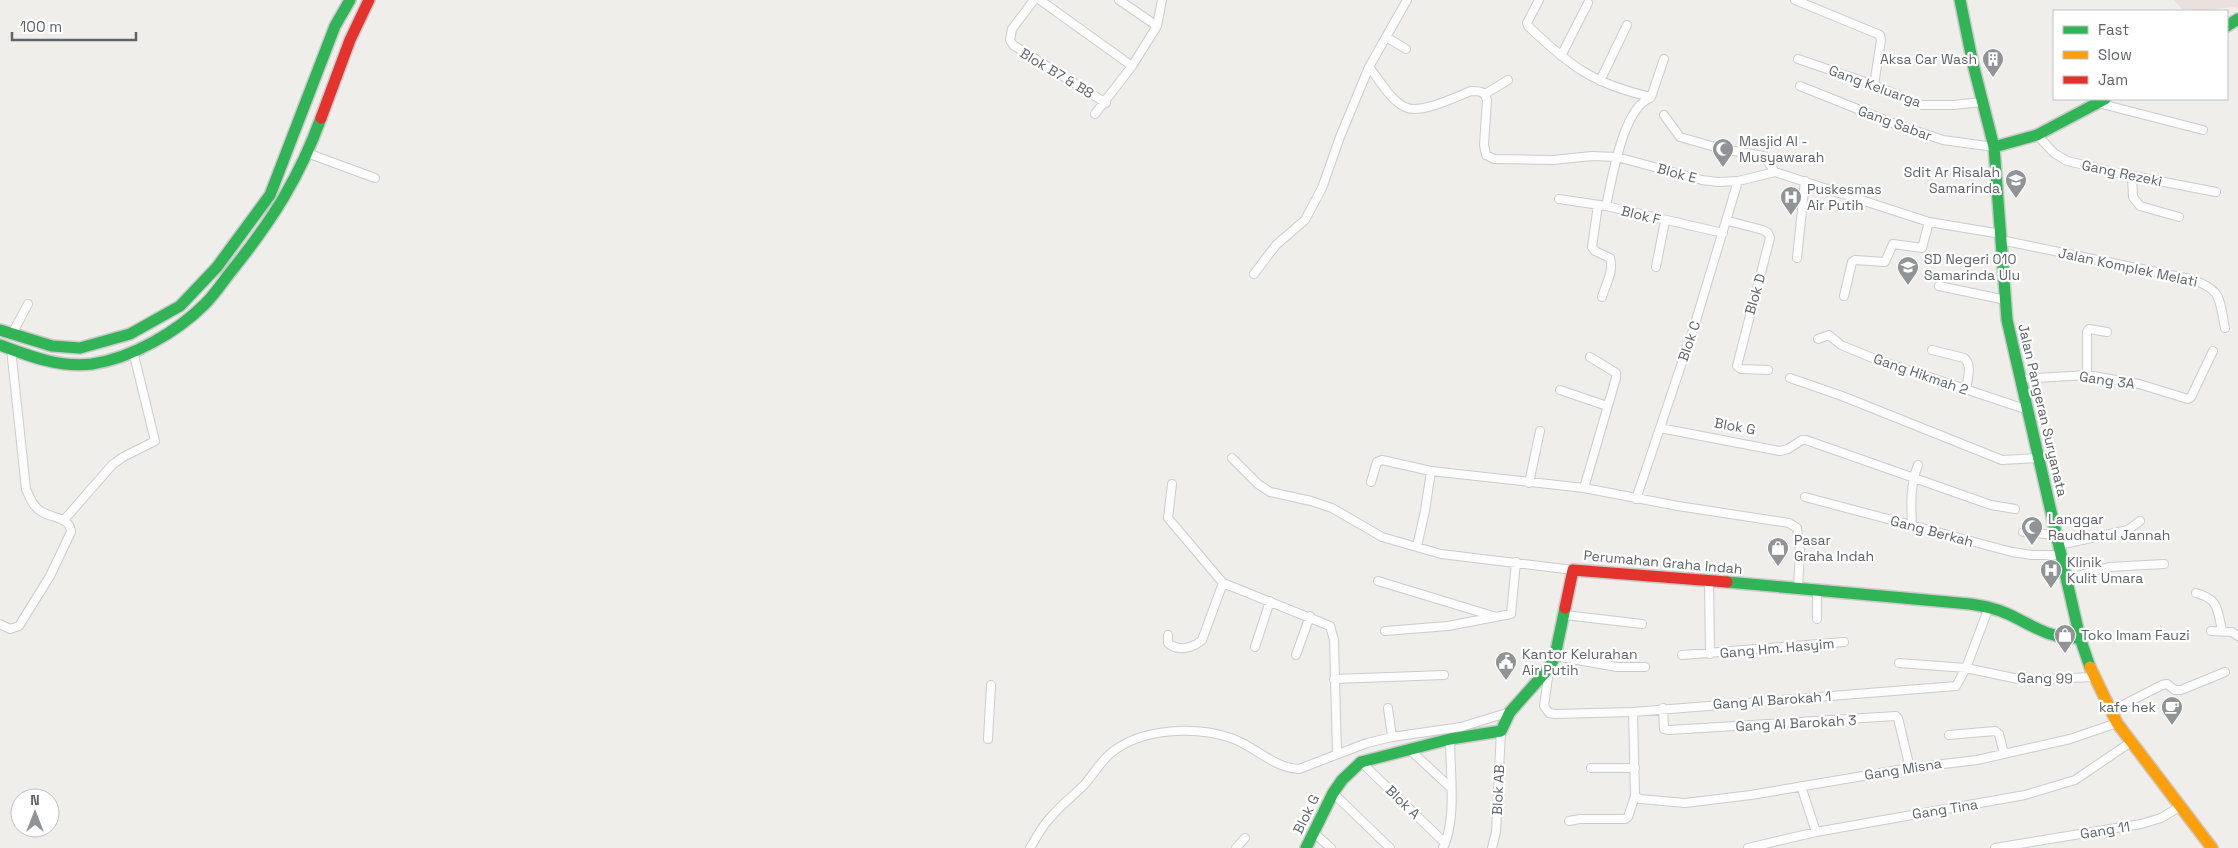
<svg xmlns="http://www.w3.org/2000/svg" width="2238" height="848" font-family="'Space Grotesk',sans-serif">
<rect width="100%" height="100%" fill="#efeeea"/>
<path fill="#eae0de" d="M2174 0H2238V9L2235 7 2195 11 2182 9Z"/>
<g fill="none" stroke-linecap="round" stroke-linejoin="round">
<g stroke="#cbcccc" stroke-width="10">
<path id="street" d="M1034 0 1012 29 1010 40 1013 45 1106 103
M1040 0 1132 66
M1119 0 1157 26
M1539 0 1527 23 1528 26C1570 66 1593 84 1651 97
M1795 0 1880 35 1881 40 1874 85
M1386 37 1406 49
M1561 56 1588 3
M1798 59 1874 85 1921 105H1953L1982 102
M1369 67C1379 79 1390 100 1405 107 1420 115 1455 97 1471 91 1480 91 1484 91 1487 100L1484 145 1486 155 1494 159 1553 160 1592 156 1617 157 1702 180 1718 182 1738 181 1775 172 1929 222 2001 234
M1600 81 1627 25
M1800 86 1895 124 1943 140 1994 147
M1485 94 1508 80
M1651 97 1664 59
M2098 103 2203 130
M1095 114 1132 66 1157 26 1162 0
M1664 115 1680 137 1722 149 1764 156 1775 172
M2037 135 2054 153 2067 161 2118 173 2216 192
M307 153 375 178
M2132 176 2133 197 2140 206 2179 217
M1559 199 1606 206 1723 233
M1598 205 1592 247 1595 251 1610 258C1614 272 1606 283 1602 297
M1606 206C1612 179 1623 108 1650 98
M1728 221 1763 230 1768 233 1770 238 1737 366 1741 369 1768 370
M2001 240 2190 279C2222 289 2219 298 2225 328
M1797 258 1805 181
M1656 267 1665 221
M1254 274 1276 245 1305 220 1322 188 1340 137 1369 67 1407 0
M1939 286 2006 300
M1844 296 1852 262 1855 260 1885 262 1893 244 1922 248 1929 222
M12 334 28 304
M1818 339 1829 335 1841 345 1875 359 2028 410
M1932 350 1964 358C1973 365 1967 380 1966 390
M2087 375V332L2089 329 2107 332
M1790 378 1842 396 2002 460 2038 458
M2020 379 2087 375 2139 384 2188 399 2191 397 2213 351
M1560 390 1607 406
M1660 428 1780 451 1788 449 1802 440
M1806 440 1991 505 2015 509
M1232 458 1258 484 1270 492 1311 501 1332 508 1382 537 1441 554 1573 570
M1371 482 1377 462 1382 460 1431 471 1584 488 1678 506 1789 523 1797 528 1800 551 1798 588
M1529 483 1540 431
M1172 484 1168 518 1223 583
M1584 488 1616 378V373L1590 357
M1805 497 2012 552 2032 555H2061
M1636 499 1694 327 1738 181
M64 520 112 465 123 457 155 441 133 351
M1912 526C1911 505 1910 485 1918 465
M2023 532 2057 535
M2059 545 2128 530 2140 521
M1417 546 1425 511 1431 471
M2066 579 2109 567 2164 564
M1378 581 1493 616
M1709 581 1710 654
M1817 590V619
M2196 593C2219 599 2217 609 2222 630
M1565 615 1642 624
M0 624 10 629 19 626 50 576 71 532C70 517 52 518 42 512 33 507 30 498 26 489L11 349
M1385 631 1448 626 1511 614 1516 562
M2211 631 2232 632 2238 636
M1168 635V643C1178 652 1193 648 1202 640L1223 583 1330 626 1334 640 1337 754
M1255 647 1270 601
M1296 655 1310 616
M1682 655 1844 642
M1555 656 1617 667H1645
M1899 663 1966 668 2023 680 2094 677
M1549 670 1544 706 1549 713 1555 714 1633 712 1956 686 1966 668 1989 607
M1334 679 1444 675
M1388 708 1392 737
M1663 708 1664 729 1669 730 1896 716 1898 718 1910 768
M2111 711 2162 685 2167 684 2175 690H2181L2225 672
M1633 712 1635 796 1640 799 1685 803 1751 795 1910 768 1977 760 2070 739 2117 723
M1949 735 1995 731 1999 734 2004 754
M988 739 991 685
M1409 749 1450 787
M1361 762 1445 843
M1591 768H1635
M1801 786 1816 832
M1333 793 1390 848
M1569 821 1580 819H1625L1628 817 1635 796
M1314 833 1331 848
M1030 848C1036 838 1042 826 1051 817 1061 805 1073 796 1084 785 1093 775 1100 762 1111 753 1141 728 1195 726 1231 738 1255 746 1273 768 1299 769L1367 743 1392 737 1461 727 1510 712
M1236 848 1245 838
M1443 848C1457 820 1450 771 1450 739
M1492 848 1496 832 1501 731
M1748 848 1816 832 2025 795 2075 780 2131 742
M1995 848 2141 824 2161 818 2181 806"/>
</g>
<g stroke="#cacacb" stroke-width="14">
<path id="fast" d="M1960 0 1973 64 1994 147 2007 320 2080 638 2090 667
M2227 26 2238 19
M1994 147 2037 135 2105 99
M0 330 52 346 80 348 130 334 180 306 217 267 270 195 335 26 350 0
M0 345C29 356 60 368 92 364 132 358 177 332 205 304 216 293 224 280 233 269 273 219 299 178 321 118
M1727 582 1970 604C1983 606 1996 608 2008 614 2034 626 2049 639 2080 638
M1306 848 1333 793 1342 780 1361 762 1450 739 1501 731 1510 712 1549 668 1555 656 1565 608"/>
</g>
<g stroke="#cacacb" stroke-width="14">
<path id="slow" d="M2090 667 2117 723 2212 848"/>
</g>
<g stroke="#cacacb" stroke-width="14">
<path id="jam" d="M321 118 350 40 369 0
M1565 608 1573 570 1727 582"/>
</g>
<use href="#street" stroke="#fdfcfc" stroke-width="8"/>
<use href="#fast" stroke="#30b455" stroke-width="11"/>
<use href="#slow" stroke="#ff9f0a" stroke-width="11"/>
<use href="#jam" stroke="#e5322d" stroke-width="11"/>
</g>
<defs>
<g id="building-pin" transform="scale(1.125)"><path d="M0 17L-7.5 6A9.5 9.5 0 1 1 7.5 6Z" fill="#919496" stroke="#fff"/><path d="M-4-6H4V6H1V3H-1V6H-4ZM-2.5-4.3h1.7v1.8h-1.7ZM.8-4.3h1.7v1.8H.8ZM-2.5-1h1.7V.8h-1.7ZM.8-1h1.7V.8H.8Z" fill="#fff"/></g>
<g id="mosque-pin" transform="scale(1.125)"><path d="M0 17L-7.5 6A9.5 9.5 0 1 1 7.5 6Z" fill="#919496" stroke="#fff"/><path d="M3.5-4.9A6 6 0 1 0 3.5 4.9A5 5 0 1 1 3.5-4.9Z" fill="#fff"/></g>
<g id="school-pin" transform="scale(1.125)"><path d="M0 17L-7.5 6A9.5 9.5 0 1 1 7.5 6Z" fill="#919496" stroke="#fff"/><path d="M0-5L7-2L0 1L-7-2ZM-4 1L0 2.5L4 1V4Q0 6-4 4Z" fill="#fff"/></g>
<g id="hospital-pin" transform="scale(1.125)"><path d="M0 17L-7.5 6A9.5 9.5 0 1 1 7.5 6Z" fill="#919496" stroke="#fff"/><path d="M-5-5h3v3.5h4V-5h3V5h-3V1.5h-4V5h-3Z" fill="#fff"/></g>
<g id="shop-pin" transform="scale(1.125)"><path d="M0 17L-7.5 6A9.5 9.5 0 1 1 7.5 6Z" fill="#919496" stroke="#fff"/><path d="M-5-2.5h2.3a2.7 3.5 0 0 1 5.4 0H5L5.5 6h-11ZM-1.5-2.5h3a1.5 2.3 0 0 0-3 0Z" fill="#fff"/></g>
<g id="civic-pin" transform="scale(1.125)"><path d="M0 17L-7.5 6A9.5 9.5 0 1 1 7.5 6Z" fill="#919496" stroke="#fff"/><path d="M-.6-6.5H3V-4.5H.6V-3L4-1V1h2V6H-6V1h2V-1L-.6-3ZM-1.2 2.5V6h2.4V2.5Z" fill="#fff"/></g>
<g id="cafe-pin" transform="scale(1.125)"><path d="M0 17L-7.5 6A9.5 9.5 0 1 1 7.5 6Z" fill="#919496" stroke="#fff"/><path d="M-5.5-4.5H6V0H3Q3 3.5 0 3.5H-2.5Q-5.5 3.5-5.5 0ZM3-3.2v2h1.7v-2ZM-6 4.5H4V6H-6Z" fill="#fff"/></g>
</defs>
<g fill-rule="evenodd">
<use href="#building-pin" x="1993" y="59"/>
<use href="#mosque-pin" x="1723" y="149"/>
<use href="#school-pin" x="2016" y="180"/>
<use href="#hospital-pin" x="1791" y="197"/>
<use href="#school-pin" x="1908" y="267"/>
<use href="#mosque-pin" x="2032" y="527"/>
<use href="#shop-pin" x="1778" y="548"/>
<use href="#hospital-pin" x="2051" y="570"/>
<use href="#shop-pin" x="2065" y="635"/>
<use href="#civic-pin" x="1506" y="662"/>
<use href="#cafe-pin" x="2172" y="707"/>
</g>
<g text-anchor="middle" stroke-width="4.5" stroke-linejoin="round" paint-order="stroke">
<g font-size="14" fill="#5f6368" stroke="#fff" text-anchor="start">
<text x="1977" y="64" text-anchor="end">Aksa Car Wash</text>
<text x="1739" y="146">Masjid Al -<tspan x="1739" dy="16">Musyawarah</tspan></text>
<text x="2000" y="177" text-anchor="end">Sdit Ar Risalah<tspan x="2000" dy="16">Samarinda</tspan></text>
<text x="1807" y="194">Puskesmas<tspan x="1807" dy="16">Air Putih</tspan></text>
<text x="1924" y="264">SD Negeri 010<tspan x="1924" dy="16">Samarinda Ulu</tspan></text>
<text x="2048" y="524">Langgar<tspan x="2048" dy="16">Raudhatul Jannah</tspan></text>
<text x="1794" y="545">Pasar<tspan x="1794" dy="16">Graha Indah</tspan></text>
<text x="2067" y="567">Klinik<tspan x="2067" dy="16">Kulit Umara</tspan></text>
<text x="2081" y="640">Toko Imam Fauzi</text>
<text x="1522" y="659">Kantor Kelurahan<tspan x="1522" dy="16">Air Putih</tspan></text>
<text x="2156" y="712" text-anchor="end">kafe hek</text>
</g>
<g font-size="14" fill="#5f6368" stroke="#fff">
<text transform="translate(1057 73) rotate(31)" y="5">Blok B7 &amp; B8</text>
<text transform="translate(1875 86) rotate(20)" y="5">Gang Keluarga</text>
<text transform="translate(1895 123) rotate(20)" y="5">Gang Sabar</text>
<text transform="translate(1677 173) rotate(15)" y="5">Blok E</text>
<text transform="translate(2122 173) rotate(12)" y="5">Gang Rezeki</text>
<text transform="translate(1641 215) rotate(14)" y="5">Blok F</text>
<text transform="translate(2128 267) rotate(12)" y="5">Jalan Komplek Melati</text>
<text transform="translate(1755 294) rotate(-74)" y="5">Blok D</text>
<text transform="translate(1689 341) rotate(-71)" y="5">Blok C</text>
<text transform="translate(1921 374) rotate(19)" y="5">Gang Hikmah 2</text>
<text transform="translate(2107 380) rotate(8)" y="5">Gang 3A</text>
<text transform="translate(2043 410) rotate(77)" y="5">Jalan Pangeran Suryanata</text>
<text transform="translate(1735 426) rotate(10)" y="5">Blok G</text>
<text transform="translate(1932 531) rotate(15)" y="5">Gang Berkah</text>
<text transform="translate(1663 562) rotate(5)" y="5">Perumahan Graha Indah</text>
<text transform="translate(1777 648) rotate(-5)" y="5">Gang Hm. Hasyim</text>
<text transform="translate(2045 678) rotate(1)" y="5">Gang 99</text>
<text transform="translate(1772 700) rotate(-4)" y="5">Gang Al Barokah 1</text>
<text transform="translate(1796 723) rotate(-3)" y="5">Gang Al Barokah 3</text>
<text transform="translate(1903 769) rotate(-9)" y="5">Gang Misna</text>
<text transform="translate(1498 790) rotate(-87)" y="5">Blok AB</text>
<text transform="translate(1403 802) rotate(44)" y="5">Blok A</text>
<text transform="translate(1945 809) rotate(-9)" y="5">Gang Tina</text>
<text transform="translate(1306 814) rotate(-64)" y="5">Blok G</text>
<text transform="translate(2105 830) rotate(-9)" y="5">Gang 11</text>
</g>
</g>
<rect x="2053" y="10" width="175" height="90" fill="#ffffff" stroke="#bfc1c3"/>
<rect x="2063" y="26" width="25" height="8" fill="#30b455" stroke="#bfc1c3"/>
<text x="2098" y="35" font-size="15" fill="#5f6368">Fast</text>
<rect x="2063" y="51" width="25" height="8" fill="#ff9f0a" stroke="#bfc1c3"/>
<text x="2098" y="60" font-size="15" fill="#5f6368">Slow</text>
<rect x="2063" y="76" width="25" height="8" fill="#e5322d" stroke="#bfc1c3"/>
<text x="2098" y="85" font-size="15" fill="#5f6368">Jam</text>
<g transform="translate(35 813)"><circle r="24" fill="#ffffff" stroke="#bfc1c3"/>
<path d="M0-4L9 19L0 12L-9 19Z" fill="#919496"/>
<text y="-8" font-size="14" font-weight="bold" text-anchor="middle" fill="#5f6368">N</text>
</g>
<path d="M12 32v8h124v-8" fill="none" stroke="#5f6368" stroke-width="2.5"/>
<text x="20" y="32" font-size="15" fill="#5f6368" stroke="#ffffff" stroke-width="4" paint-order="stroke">100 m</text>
</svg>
